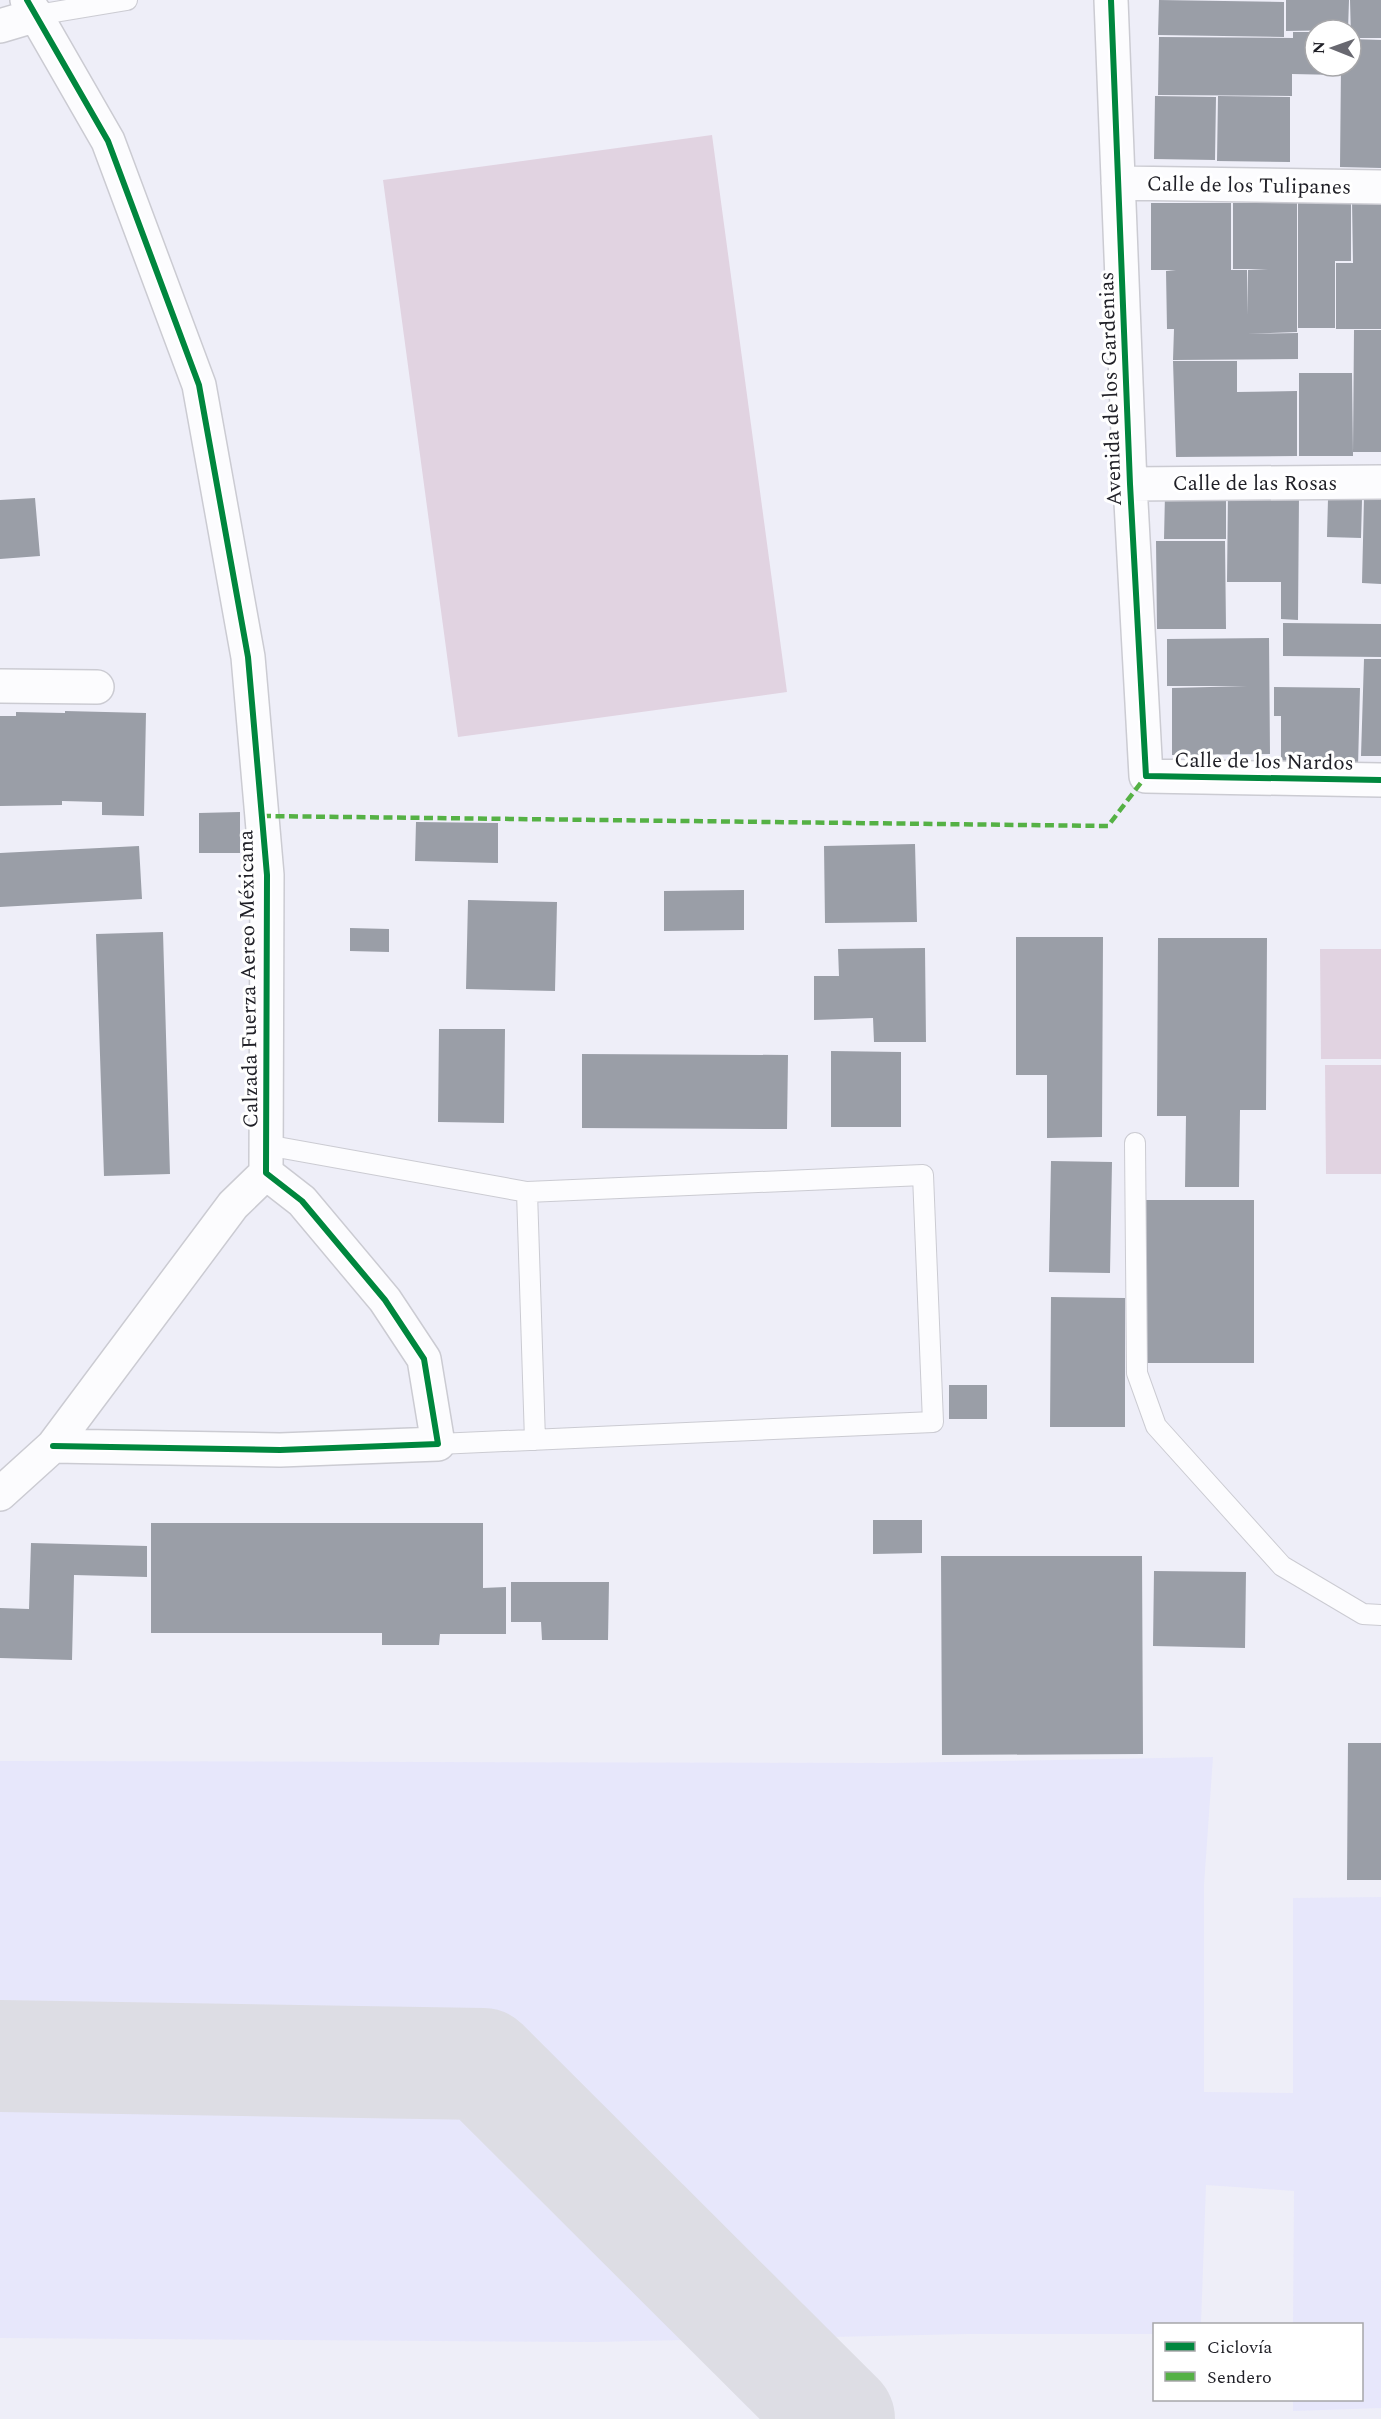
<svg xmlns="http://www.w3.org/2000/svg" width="1381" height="2419" font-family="Spectral,serif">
<rect width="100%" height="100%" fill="#eeeef8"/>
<path fill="#e7e7fb" d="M1213 1757 1204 1885V2092L1293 2093V1898L1381 1897V2408L1293 2411V2400H1362V2324H1293L1294 2191 1206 2185 1201 2324H1154V2334H968L593 2342 0 2338V1761L893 1763Z"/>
<path fill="#e1d3e1" d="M712 135 787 692 458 737 383 180Z
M1320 949H1381V1059H1321Z
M1325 1065H1381V1174H1326Z"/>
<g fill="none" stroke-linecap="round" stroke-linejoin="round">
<path stroke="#dddde4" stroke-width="112" d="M0 2056 483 2064 839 2419"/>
</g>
<path fill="#9a9ea7" d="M1159 0 1284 2V37L1158 35Z
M1286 0H1349L1348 30 1286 31Z
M1350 0H1381V38H1351Z
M1293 32H1315V66H1339L1338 75 1292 74V96L1158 95 1159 37 1293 38Z
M1351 39 1381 40V168L1340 167 1341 66H1351Z
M1155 96 1216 97 1215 160 1154 159Z
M1218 96 1290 97V162L1217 161Z
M1352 200 1381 201V329H1336V263H1353Z
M1351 202V261H1335V328H1298V203Z
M1151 203H1231V270H1247L1248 315V270L1268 269H1233V203H1297V332L1247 334 1298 333V359L1173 360 1174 329H1167L1166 271 1176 270H1151Z
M1354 330H1381V452H1353Z
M1173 361H1237V392L1297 391V456L1176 457Z
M1299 373H1352L1353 456H1299Z
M1228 493 1299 495 1298 620 1281 619V582H1227Z
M1165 494H1226V539H1164Z
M35 498 40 556 0 559V500Z
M1364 498 1381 499V584L1362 583Z
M1328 499 1362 500 1361 538 1327 537Z
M1156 541H1225L1226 629H1157Z
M1283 623 1381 624V657L1283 656Z
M1269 638 1270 754 1172 755V688L1247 686H1167V639Z
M1364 659H1381V756H1361Z
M1274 687 1360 688 1358 767 1281 766V716H1274Z
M65 711 146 713 144 816 102 815V802L62 801V805L0 806V716H16V712L65 713Z
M240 812V853H199V813Z
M416 822 498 823V863L415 861Z
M915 844 917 922 825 923 824 846Z
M139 846 142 899 0 907V853Z
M744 890V930L664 931V891Z
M468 900 557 902 555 991 466 989Z
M350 928 389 929V952L350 951Z
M163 932 170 1174 104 1176 96 934Z
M1016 937H1103L1102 1137 1047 1138V1075H1016Z
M1158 938H1267L1266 1110H1240L1239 1187H1185L1186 1116H1157Z
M925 948 926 1042H874L873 1018 814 1020V976H839L838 949Z
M439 1029H505L504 1123 438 1122Z
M831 1051 901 1052V1127H831Z
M582 1054 788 1055 787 1129 582 1128Z
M1051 1161 1112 1162 1110 1273 1049 1272Z
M1139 1200H1254V1363H1139Z
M1051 1297 1125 1298V1427H1050Z
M949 1385H987V1419H949Z
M873 1520H922V1553L873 1554Z
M151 1523H483V1588L506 1587V1634H440L439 1645H382V1633H151Z
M31 1543 147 1546V1577L74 1575 72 1660 0 1658V1608L29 1609Z
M941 1556H1142L1143 1754 942 1755Z
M1154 1571 1246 1572 1245 1648 1153 1646Z
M511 1582H609L608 1640H542L541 1622H511Z
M1348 1743H1381V1880H1347Z"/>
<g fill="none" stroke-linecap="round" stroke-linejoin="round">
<g stroke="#cbcbd2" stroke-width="22">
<path id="service" d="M37 15 127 0
M1135 1143 1137 1373 1156 1426 1282 1566 1363 1614 1381 1615
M266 1145 527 1192 923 1175 933 1422 438 1444
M527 1192 535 1440"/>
</g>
<g stroke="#cbcbd2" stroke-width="36">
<path id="minor" d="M27 0 108 141 199 385 248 657 267 875 266 1173
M1111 0 1130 484 1146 776 1381 780
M0 26 37 15
M1118 183 1381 187
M1130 484 1381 482
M0 686 97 687
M53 1446 280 1450 438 1444 424 1359 385 1300 302 1201 266 1173
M0 1494 53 1446 233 1205 266 1173"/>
</g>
<use href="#service" stroke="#fcfcfe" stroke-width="20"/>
<use href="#minor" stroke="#fcfcfe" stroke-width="33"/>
<path stroke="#55b145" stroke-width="4.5" stroke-dasharray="9 4.5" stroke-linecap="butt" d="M262 816 1108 826 1146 776"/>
<g stroke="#fff" stroke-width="10">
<path id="cycleway" d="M27 0 108 141 199 385 248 657 267 875 266 1173 302 1201 385 1300 424 1359 438 1444 280 1450 53 1446
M1111 0 1130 484 1146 776 1381 780"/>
</g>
<use href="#cycleway" stroke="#00873e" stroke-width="6"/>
</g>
<g text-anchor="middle" stroke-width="6" stroke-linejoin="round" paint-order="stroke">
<g font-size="21" fill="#202027" stroke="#fff">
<text transform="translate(1249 185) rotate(1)" y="7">Calle de los Tulipanes</text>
<text transform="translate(1110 389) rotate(-92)" y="7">Avenida de los Gardenias</text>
<text x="1255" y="490">Calle de las Rosas</text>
<text transform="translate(1264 761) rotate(1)" y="7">Calle de los Nardos</text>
<text transform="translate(248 979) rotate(-91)" y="7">Calzada Fuerza Aereo Méxicana</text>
</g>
</g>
<rect x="1153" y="2323" width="210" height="78" fill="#ffffff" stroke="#a6a6a9" stroke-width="1.5"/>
<rect x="1165" y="2342" width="30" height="9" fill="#00873e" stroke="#a6a6a9" stroke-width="1.5"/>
<text x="1207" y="2353" font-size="18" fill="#202027">Ciclovía</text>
<rect x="1165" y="2372" width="30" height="9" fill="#55b145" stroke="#a6a6a9" stroke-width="1.5"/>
<text x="1207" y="2383" font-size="18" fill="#202027">Sendero</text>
<g transform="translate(1333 48) rotate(271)"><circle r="28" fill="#ffffff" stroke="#a6a6a9" stroke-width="1.5"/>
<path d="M0-4.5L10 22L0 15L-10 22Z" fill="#686870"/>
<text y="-9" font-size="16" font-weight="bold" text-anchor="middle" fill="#202027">N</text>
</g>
</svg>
